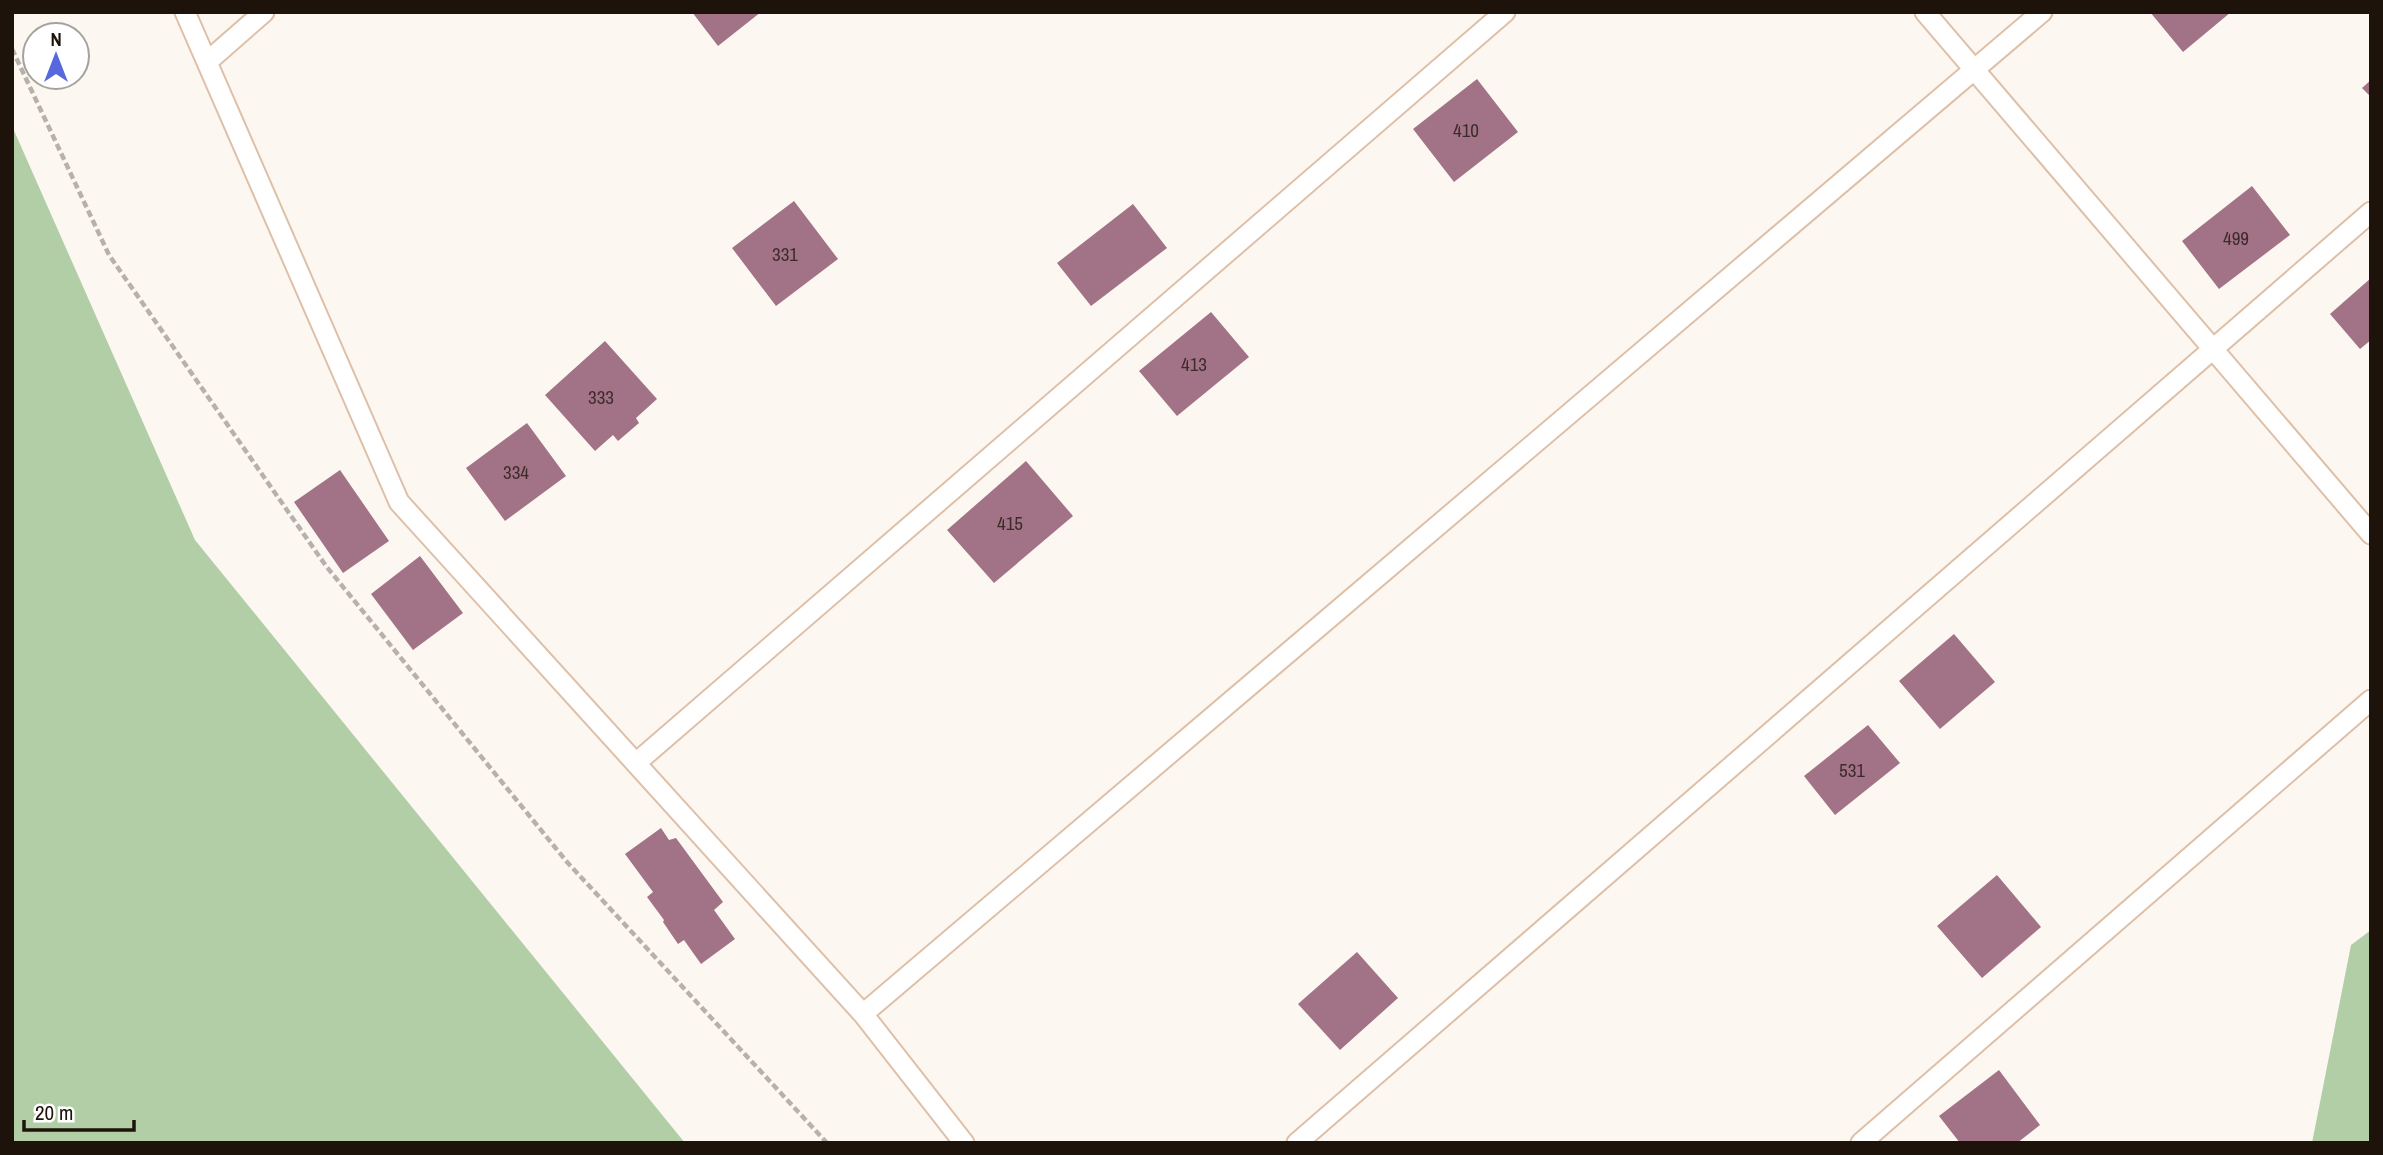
<svg xmlns="http://www.w3.org/2000/svg" width="2383" height="1155" font-family="'Archivo Narrow',sans-serif">
<rect width="100%" height="100%" fill="#fdf7f2"/>
<path fill="#b1cea6" d="M12 126 195 540 685 1143H12Z
M2371 930V1143H2312L2351 945Z"/>
<path fill="#a27386" d="M692 12H761L718 46Z
M2150 12H2231L2183 52Z
M1477 79 1518 132 1454 182 1413 129Z
M2371 80V97L2362 88Z
M2252 186 2290 235 2219 289 2182 241Z
M794 201 838 259 776 306 732 248Z
M1133 204 1167 248 1091 306 1057 263Z
M2371 278V340L2360 349 2330 314Z
M1211 312 1249 357 1177 416 1139 371Z
M605 341 657 399 636 418 639 423 618 441 613 435 595 451 545 395Z
M527 423 566 476 505 521 466 468Z
M1026 461 1073 516 994 583 947 530Z
M340 470 389 541 343 573 294 502Z
M420 556 463 613 413 650 371 594Z
M1954 634 1995 682 1940 729 1899 681Z
M1868 725 1900 763 1835 815 1804 776Z
M661 828 669 840 676 838 723 902 714 910 735 939 701 964 684 940 678 944 663 922 664 920 647 897 653 892 625 854Z
M1997 875 2041 927 1982 978 1937 926Z
M1357 952 1398 998 1340 1050 1298 1004Z
M1999 1070 2040 1125 2017 1143H1960L1939 1116Z"/>
<g fill="none" stroke-linecap="round" stroke-linejoin="round">
<g stroke="#dec0a8" stroke-width="23">
<path id="lane" d="M185 12 399 502 863 1014 964 1143
M1925 12 2371 534
M207 62 264 12
M636 763 1505 12
M863 1014 2042 12
M1297 1143 2371 212
M1861 1143 2371 700"/>
</g>
<path stroke="#b8b1ab" stroke-width="4.5" stroke-dasharray="7 3.5" stroke-linecap="butt" d="M12 49 109 255 326 566 567 862 827 1143"/>
<use href="#lane" stroke="#fff" stroke-width="19"/>
</g>
<g text-anchor="middle" stroke-width="5" stroke-linejoin="round" paint-order="stroke">
<g font-size="19" fill="#3e2b29">
<text x="1466" y="137">410</text>
<text x="2236" y="245">499</text>
<text x="785" y="261">331</text>
<text x="1194" y="371">413</text>
<text x="601" y="404">333</text>
<text x="516" y="479">334</text>
<text x="1010" y="530">415</text>
<text x="1852" y="777">531</text>
</g>
</g>
<rect width="2383" height="1155" fill="none" stroke="#1d130a" stroke-width="28"/>
<g transform="translate(56 56)"><circle r="33" fill="#ffffff" stroke="#a5a19d" stroke-width="2"/>
<path d="M0-5L12 26L0 18L-12 26Z" fill="#5768df"/>
<text y="-10" font-size="19" font-weight="bold" text-anchor="middle" fill="#1d130a">N</text>
</g>
<path d="M24 1120v10h110v-10" fill="none" stroke="#1d130a" stroke-width="3.5"/>
<text x="35" y="1120" font-size="21" fill="#1d130a" stroke="#ffffff" stroke-width="5" paint-order="stroke">20 m</text>
</svg>
